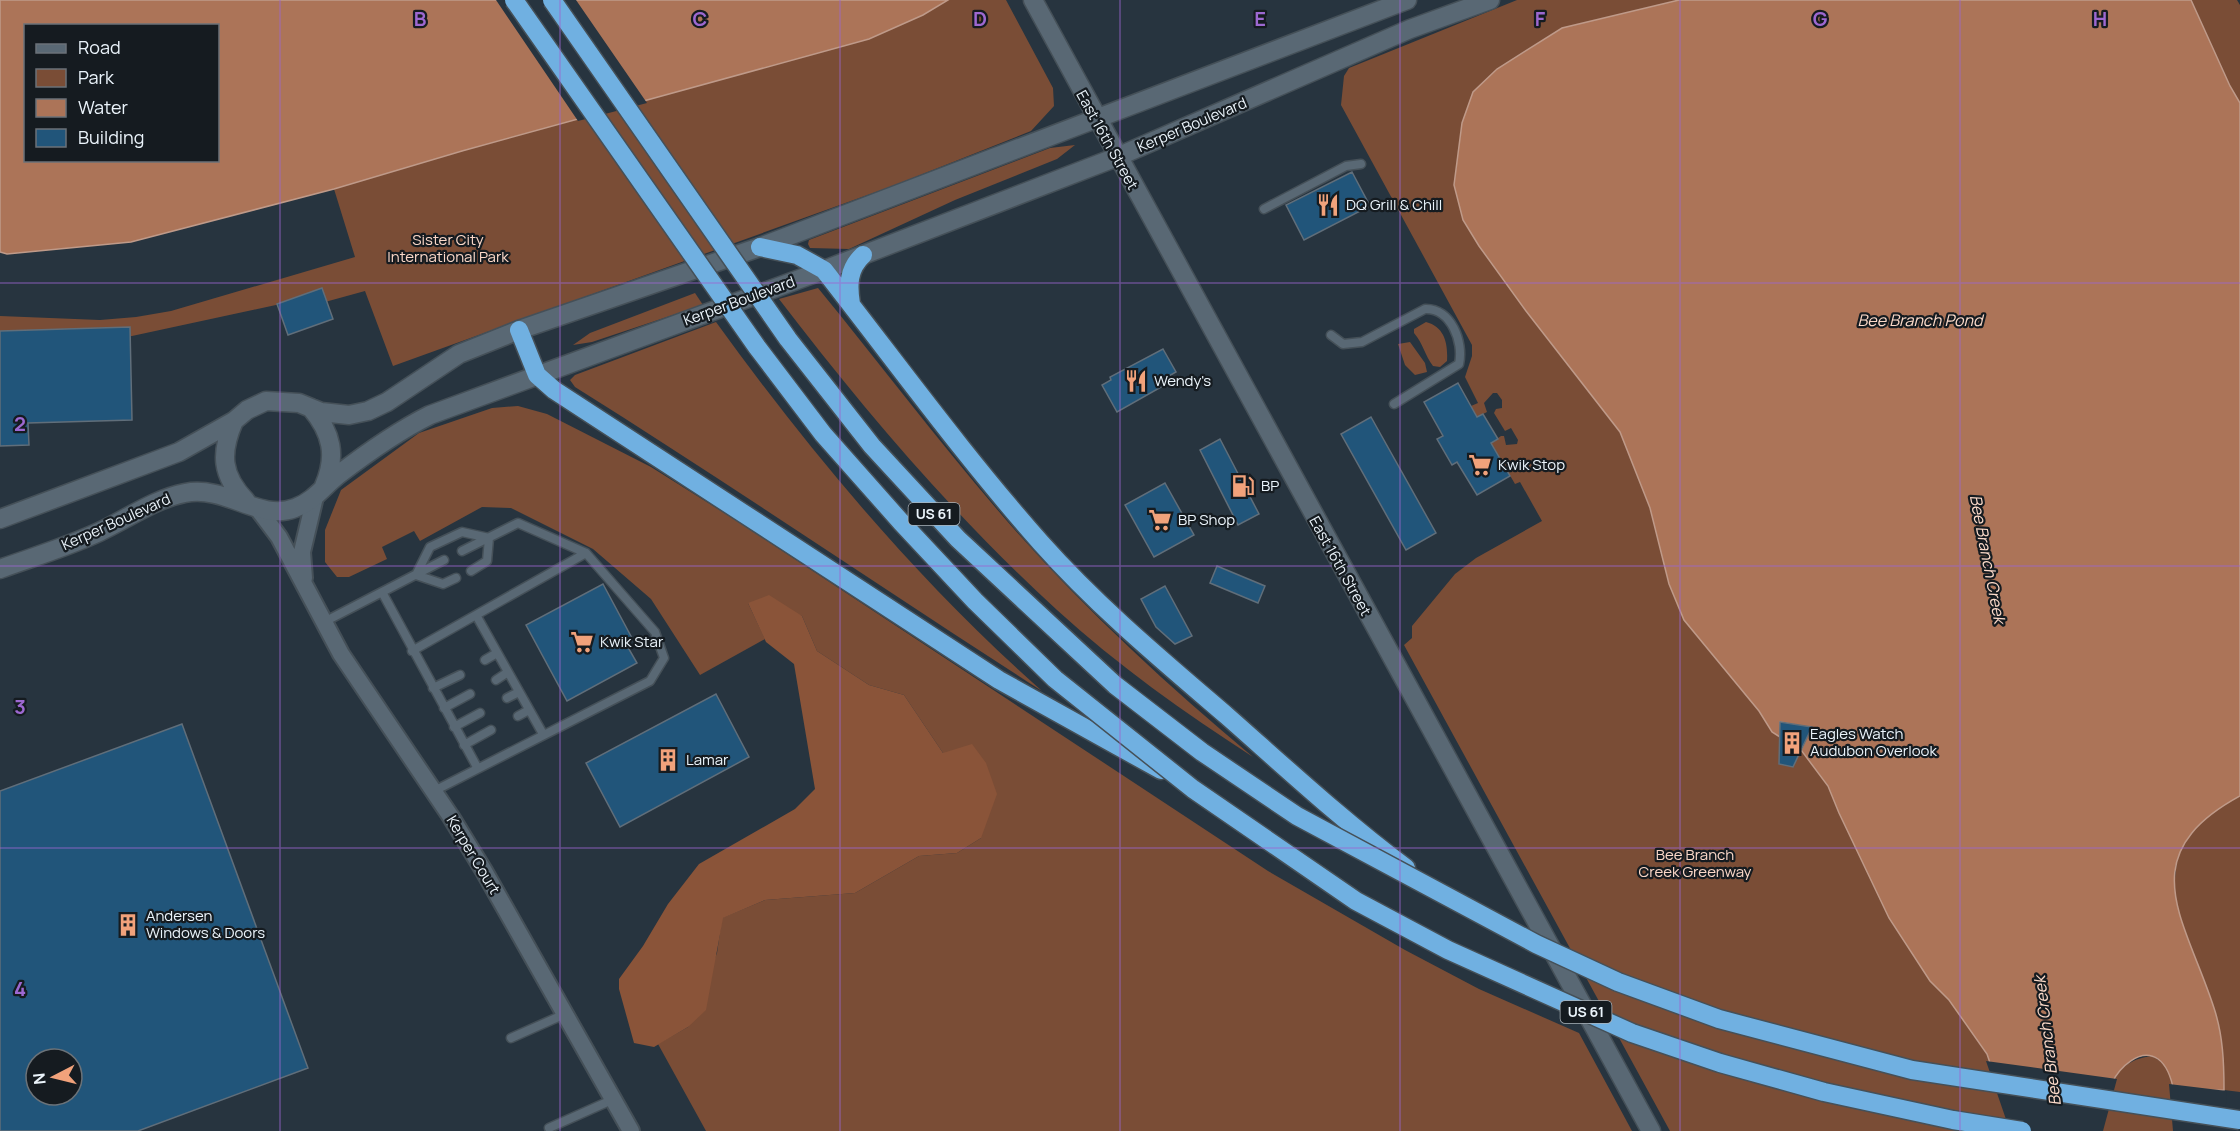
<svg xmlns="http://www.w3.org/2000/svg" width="2240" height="1131" font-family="Manrope,sans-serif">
<rect width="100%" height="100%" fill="#27343f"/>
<path fill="#7a4d36" d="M948 0H1006L1053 88 1054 106 1031 131 890 187 393 366 365 291 325 302 322 295 132 336 0 337V316L100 320 136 317 171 311 355 257 334 189 462 151 869 39 923 15Z
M1517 0H1679L1562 28 1497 69 1462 123 1454 185 1463 220 1479 246 1526 311 1620 432 1650 508 1669 584 1684 620 1759 711 1772 732 1780 722 1828 786 1839 813 1930 981 1949 1000 1987 1054 2013 1131H1670L1404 645 1412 638V626L1455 574 1476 558 1542 521 1520 482 1515 484 1491 443 1501 436H1504L1506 445 1517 444 1518 440 1511 428 1505 431 1494 413 1496 409 1502 408V400L1497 393H1493L1484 403 1487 412 1477 417 1471 406 1478 403 1465 377 1472 356V345L1341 105 1344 76 1349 68Z
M2191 0H2237L2240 5V103L2230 86Z
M1075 145 1057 159 955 200 849 249 810 248 808 244 809 240 1050 148Z
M818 288C881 365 942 446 1007 521 1082 607 1166 684 1253 757 1185 713 1117 665 1057 610 954 516 864 410 779 299Z
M695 293 703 305 592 342 573 345 590 333Z
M716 322C812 455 919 582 1042 691 886 591 733 486 575 387L570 380 575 375Z
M1426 322C1445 327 1448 344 1447 361L1440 367 1433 366C1425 356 1423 343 1414 333V329Z
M1410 342 1425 363 1427 372 1415 375 1405 365 1398 344Z
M518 406 547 414 651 467 737 521 1268 871 1405 950 1479 989 1579 1033 1632 1131H706L658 1044 688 1027 717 953 722 918 765 900 855 893 919 856 957 853 981 838 943 753 904 695 869 685 817 651 802 616 748 603 765 639 700 675 651 599 593 549 511 508 482 507 420 541 414 531 382 547 387 559 349 577H337L325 562V530L341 490 419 433 492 408Z
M2240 796V1092L2224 1090V1066L2179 917 2174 888 2177 859 2183 842 2194 828 2212 811Z
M2151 1056C2179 1066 2175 1107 2176 1131H2100C2109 1096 2108 1062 2151 1056Z"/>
<path fill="#8a5439" d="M769 595 802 616 817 651 869 685 904 695 943 753 972 744 986 763 997 794 981 838 957 853 919 856 855 893 765 900 723 918 706 1010 688 1027 654 1047 634 1043 619 989V979L643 946 668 904 699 864 795 809 815 789 794 664 766 642 748 603Z"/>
<path fill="#ac7458" stroke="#bf9a89" stroke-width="1.5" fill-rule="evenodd" d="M0 0H948L923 15 869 39 462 151 334 189 131 242 7 254 0 252ZM26 26H218V160H26Z
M1679 0H2191L2230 86 2240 103V796C2130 856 2185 918 2214 1008 2223 1035 2224 1063 2224 1090L2174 1092C2172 1081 2168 1066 2158 1059 2140 1047 2119 1068 2112 1083L2013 1131 1987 1054 1949 1000 1930 981 1889 918 1839 813 1828 786 1801 750 1811 728 1780 722V737L1772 732 1759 711 1684 620 1669 584 1650 508 1620 432 1526 311 1479 246 1463 220 1454 185 1462 123 1473 92 1497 69 1562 28Z"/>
<path fill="#27343f" d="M496 0H576L647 103 578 121Z
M1986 1061 2117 1079 2103 1131H2010Z
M2169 1084 2227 1091 2224 1131H2173Z"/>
<path fill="#21557a" stroke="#606e7a" stroke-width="1.5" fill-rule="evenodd" d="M1352 172 1370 206 1304 240 1286 205Z
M322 288 333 319 288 335 277 304Z
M130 327 132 420 28 423 29 445 0 446V331Z
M1163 349 1176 372 1160 381 1163 386 1117 412 1102 385 1111 380 1110 377Z
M1458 383 1477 417 1483 414 1498 439 1491 443 1510 476 1477 495 1457 462 1452 465 1437 439 1443 436 1424 402Z
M1371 417 1436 533 1406 550 1341 434Z
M1220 439 1259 514 1238 525 1200 450Z
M1165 483 1194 535 1154 557 1125 505Z
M1217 566 1265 586 1258 603 1210 583Z
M603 584 633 640 626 644 637 663 567 701 526 625Z
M1165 586 1192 636 1175 644 1156 627 1141 599Z
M716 694 749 757 620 827 586 763Z
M1780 722 1812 727 1793 767 1779 764Z
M182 724 308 1068 138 1131H0V791ZM36 1059H72V1095H36Z"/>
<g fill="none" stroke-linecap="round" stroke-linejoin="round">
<g stroke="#455058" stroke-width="11">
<path id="lane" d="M1264 209 1346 166 1361 164
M1331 335 1343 344 1362 342 1425 309C1451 308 1464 342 1459 364L1394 404
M456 578 443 584 416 575 430 547 462 532 489 538 487 561 471 571
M382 592 477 767
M476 615 543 734
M324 622 444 560
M412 651 586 553
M485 660 497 653
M496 680 508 672
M433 688 460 675
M507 698 519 692
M444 708 470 694
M518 716 529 710
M454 727 480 713
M464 745 491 730
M434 791 650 681 664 658 655 632 586 553 518 523 462 551
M511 1038 565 1014
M549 1128 614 1099"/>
</g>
<g stroke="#455058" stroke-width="20">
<path id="street" d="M258 509 279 537 341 654 451 817 484 871 631 1131
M304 578 302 552 315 497"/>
</g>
<g stroke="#455058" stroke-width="21">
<path id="secondary" d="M1033 0 1651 1131
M311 408C332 433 337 456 324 486
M234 421C220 453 221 475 246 501
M0 519 179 452 234 421 247 410 266 401 299 403 321 412 349 415 368 411 387 402 459 354 519 330 760 247 1407 0
M0 569C33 557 67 547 99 532 127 519 154 499 185 493 227 485 259 522 295 508 313 502 324 486 338 475 368 452 396 432 430 415L824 270 1117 157 1410 29 1490 0"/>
</g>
<g stroke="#455058" stroke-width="21">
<path id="highway" d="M760 247 797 255 824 270C896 362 964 456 1041 543 1098 607 1163 661 1227 716 1286 768 1343 821 1406 868
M851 304C848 285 848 269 863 255
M519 330 537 375 554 390 999 680 1161 770"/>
</g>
<use href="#lane" stroke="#596874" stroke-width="8"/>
<use href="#street" stroke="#596874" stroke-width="16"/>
<use href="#secondary" stroke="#596874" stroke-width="18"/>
<use href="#highway" stroke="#70b0e1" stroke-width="18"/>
<g stroke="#455058" stroke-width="21" stroke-linecap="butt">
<path id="highway-bridge" d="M514 0 757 347 823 434 901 522 975 601 1055 679 1193 789 1356 901 1448 950 1632 1033 1720 1063 1824 1092 1953 1120 2022 1131
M552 0 788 339 872 446 958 539 1115 685 1202 752 1297 816 1536 944 1618 982 1719 1019 1912 1070 2240 1120"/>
</g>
<use href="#highway-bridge" stroke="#70b0e1" stroke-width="18"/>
</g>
<path fill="none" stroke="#9d68d1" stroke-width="1.5" stroke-opacity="0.55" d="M280 0V1131M560 0V1131M840 0V1131M1120 0V1131M1400 0V1131M1680 0V1131M1960 0V1131M0 283H2240M0 566H2240M0 848H2240"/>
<defs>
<g id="restaurant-bare" transform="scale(1.8)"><path d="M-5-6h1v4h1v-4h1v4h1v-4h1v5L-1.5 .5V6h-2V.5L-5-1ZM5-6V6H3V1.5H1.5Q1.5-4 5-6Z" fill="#f1a27b" stroke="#151b20" stroke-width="2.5" paint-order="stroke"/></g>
<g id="supermarket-bare" transform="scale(1.8)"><path d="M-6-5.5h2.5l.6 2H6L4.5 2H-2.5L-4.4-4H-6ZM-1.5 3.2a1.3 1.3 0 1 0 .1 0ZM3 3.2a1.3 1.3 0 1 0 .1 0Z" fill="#f1a27b" stroke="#151b20" stroke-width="2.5" paint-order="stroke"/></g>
<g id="fuel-bare" transform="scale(1.8)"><path d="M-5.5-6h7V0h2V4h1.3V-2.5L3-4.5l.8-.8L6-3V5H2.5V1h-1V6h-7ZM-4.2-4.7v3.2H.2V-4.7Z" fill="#f1a27b" stroke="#151b20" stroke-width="2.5" paint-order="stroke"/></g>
<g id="building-bare" transform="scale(1.8)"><path d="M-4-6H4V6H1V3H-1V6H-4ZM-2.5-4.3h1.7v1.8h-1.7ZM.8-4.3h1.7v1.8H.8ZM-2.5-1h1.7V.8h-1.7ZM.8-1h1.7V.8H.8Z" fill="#f1a27b" stroke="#151b20" stroke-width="2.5" paint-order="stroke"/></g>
</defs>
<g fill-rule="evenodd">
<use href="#restaurant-bare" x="1328" y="205"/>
<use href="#restaurant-bare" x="1136" y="381"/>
<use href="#supermarket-bare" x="1480" y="465"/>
<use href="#fuel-bare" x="1243" y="486"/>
<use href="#supermarket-bare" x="1160" y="520"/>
<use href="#supermarket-bare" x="582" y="642"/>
<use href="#building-bare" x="1792" y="743"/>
<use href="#building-bare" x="668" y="760"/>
<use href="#building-bare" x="128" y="925"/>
</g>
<g text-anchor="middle" stroke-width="4.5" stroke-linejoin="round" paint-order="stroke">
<g fill="#151b20" stroke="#abb3b9" stroke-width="1.5">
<rect x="908.5" y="503" width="51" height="22" rx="4.5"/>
<rect x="1560.5" y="1001" width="51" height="22" rx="4.5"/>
</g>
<g font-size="14" font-weight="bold" fill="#ebf4fb">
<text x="934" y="519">US 61</text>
<text x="1586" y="1017">US 61</text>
</g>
<g font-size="15" fill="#ebf4fb" stroke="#151b20">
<text transform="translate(1192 125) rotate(-23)" y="5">Kerper Boulevard</text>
<text transform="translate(1107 140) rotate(61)" y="5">East 16th Street</text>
<text transform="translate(739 301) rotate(-20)" y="5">Kerper Boulevard</text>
<text transform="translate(116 522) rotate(-24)" y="5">Kerper Boulevard</text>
<text transform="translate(1340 566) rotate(61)" y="5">East 16th Street</text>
<text transform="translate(473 855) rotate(59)" y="5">Kerper Court</text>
</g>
<g font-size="15" fill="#ebf4fb" stroke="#151b20" text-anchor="start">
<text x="1346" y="210">DQ Grill &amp; Chill</text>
<text x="1154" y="386">Wendy's</text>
<text x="1498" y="470">Kwik Stop</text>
<text x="1261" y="491">BP</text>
<text x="1178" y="525">BP Shop</text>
<text x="600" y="647">Kwik Star</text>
<text x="1810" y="739">Eagles Watch<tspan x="1810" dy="17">Audubon Overlook</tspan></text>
<text x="686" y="765">Lamar</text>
<text x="146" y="921">Andersen<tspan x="146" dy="17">Windows &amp; Doors</tspan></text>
</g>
<g font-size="15" fill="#fbd8c8" stroke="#151b20">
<text x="448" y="245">Sister City<tspan x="448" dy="17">International Park</tspan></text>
<text x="1695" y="860">Bee Branch<tspan x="1695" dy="17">Creek Greenway</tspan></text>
</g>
<g font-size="16" font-style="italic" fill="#fddbca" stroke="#151b20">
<text x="1920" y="326">Bee Branch Pond</text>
<text transform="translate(1988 559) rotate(79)" y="6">Bee Branch Creek</text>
<text transform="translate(2047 1041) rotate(-97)" y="6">Bee Branch Creek</text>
</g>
</g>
<g font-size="20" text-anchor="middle" font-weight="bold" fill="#9d68d1" stroke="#151b20" stroke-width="4.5" stroke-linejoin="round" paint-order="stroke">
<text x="420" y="26">B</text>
<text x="700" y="26">C</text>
<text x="980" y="26">D</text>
<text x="1260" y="26">E</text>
<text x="1540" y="26">F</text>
<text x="1820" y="26">G</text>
<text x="2100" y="26">H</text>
<text x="20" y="431">2</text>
<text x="20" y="714">3</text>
<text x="20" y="996">4</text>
</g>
<rect x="24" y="24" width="195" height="138" fill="#151b20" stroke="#6b7278" stroke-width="1.5"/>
<rect x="36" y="44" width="30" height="9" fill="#596874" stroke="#6b7278" stroke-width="1.5"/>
<text x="78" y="54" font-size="18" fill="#ebf4fb">Road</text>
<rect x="36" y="69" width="30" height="18" fill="#7a4d36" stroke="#6b7278" stroke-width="1.5"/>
<text x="78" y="84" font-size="18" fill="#ebf4fb">Park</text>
<rect x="36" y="99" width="30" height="18" fill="#ac7458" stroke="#6b7278" stroke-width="1.5"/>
<text x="78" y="114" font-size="18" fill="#ebf4fb">Water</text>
<rect x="36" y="129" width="30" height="18" fill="#21557a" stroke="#6b7278" stroke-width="1.5"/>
<text x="78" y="144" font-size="18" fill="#ebf4fb">Building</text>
<g transform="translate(54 1077) rotate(263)"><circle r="28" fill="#151b20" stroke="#6b7278" stroke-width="1.5"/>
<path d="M0-4.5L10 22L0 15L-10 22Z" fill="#f1a27b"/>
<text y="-9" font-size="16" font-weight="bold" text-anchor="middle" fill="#ebf4fb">N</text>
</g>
</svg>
